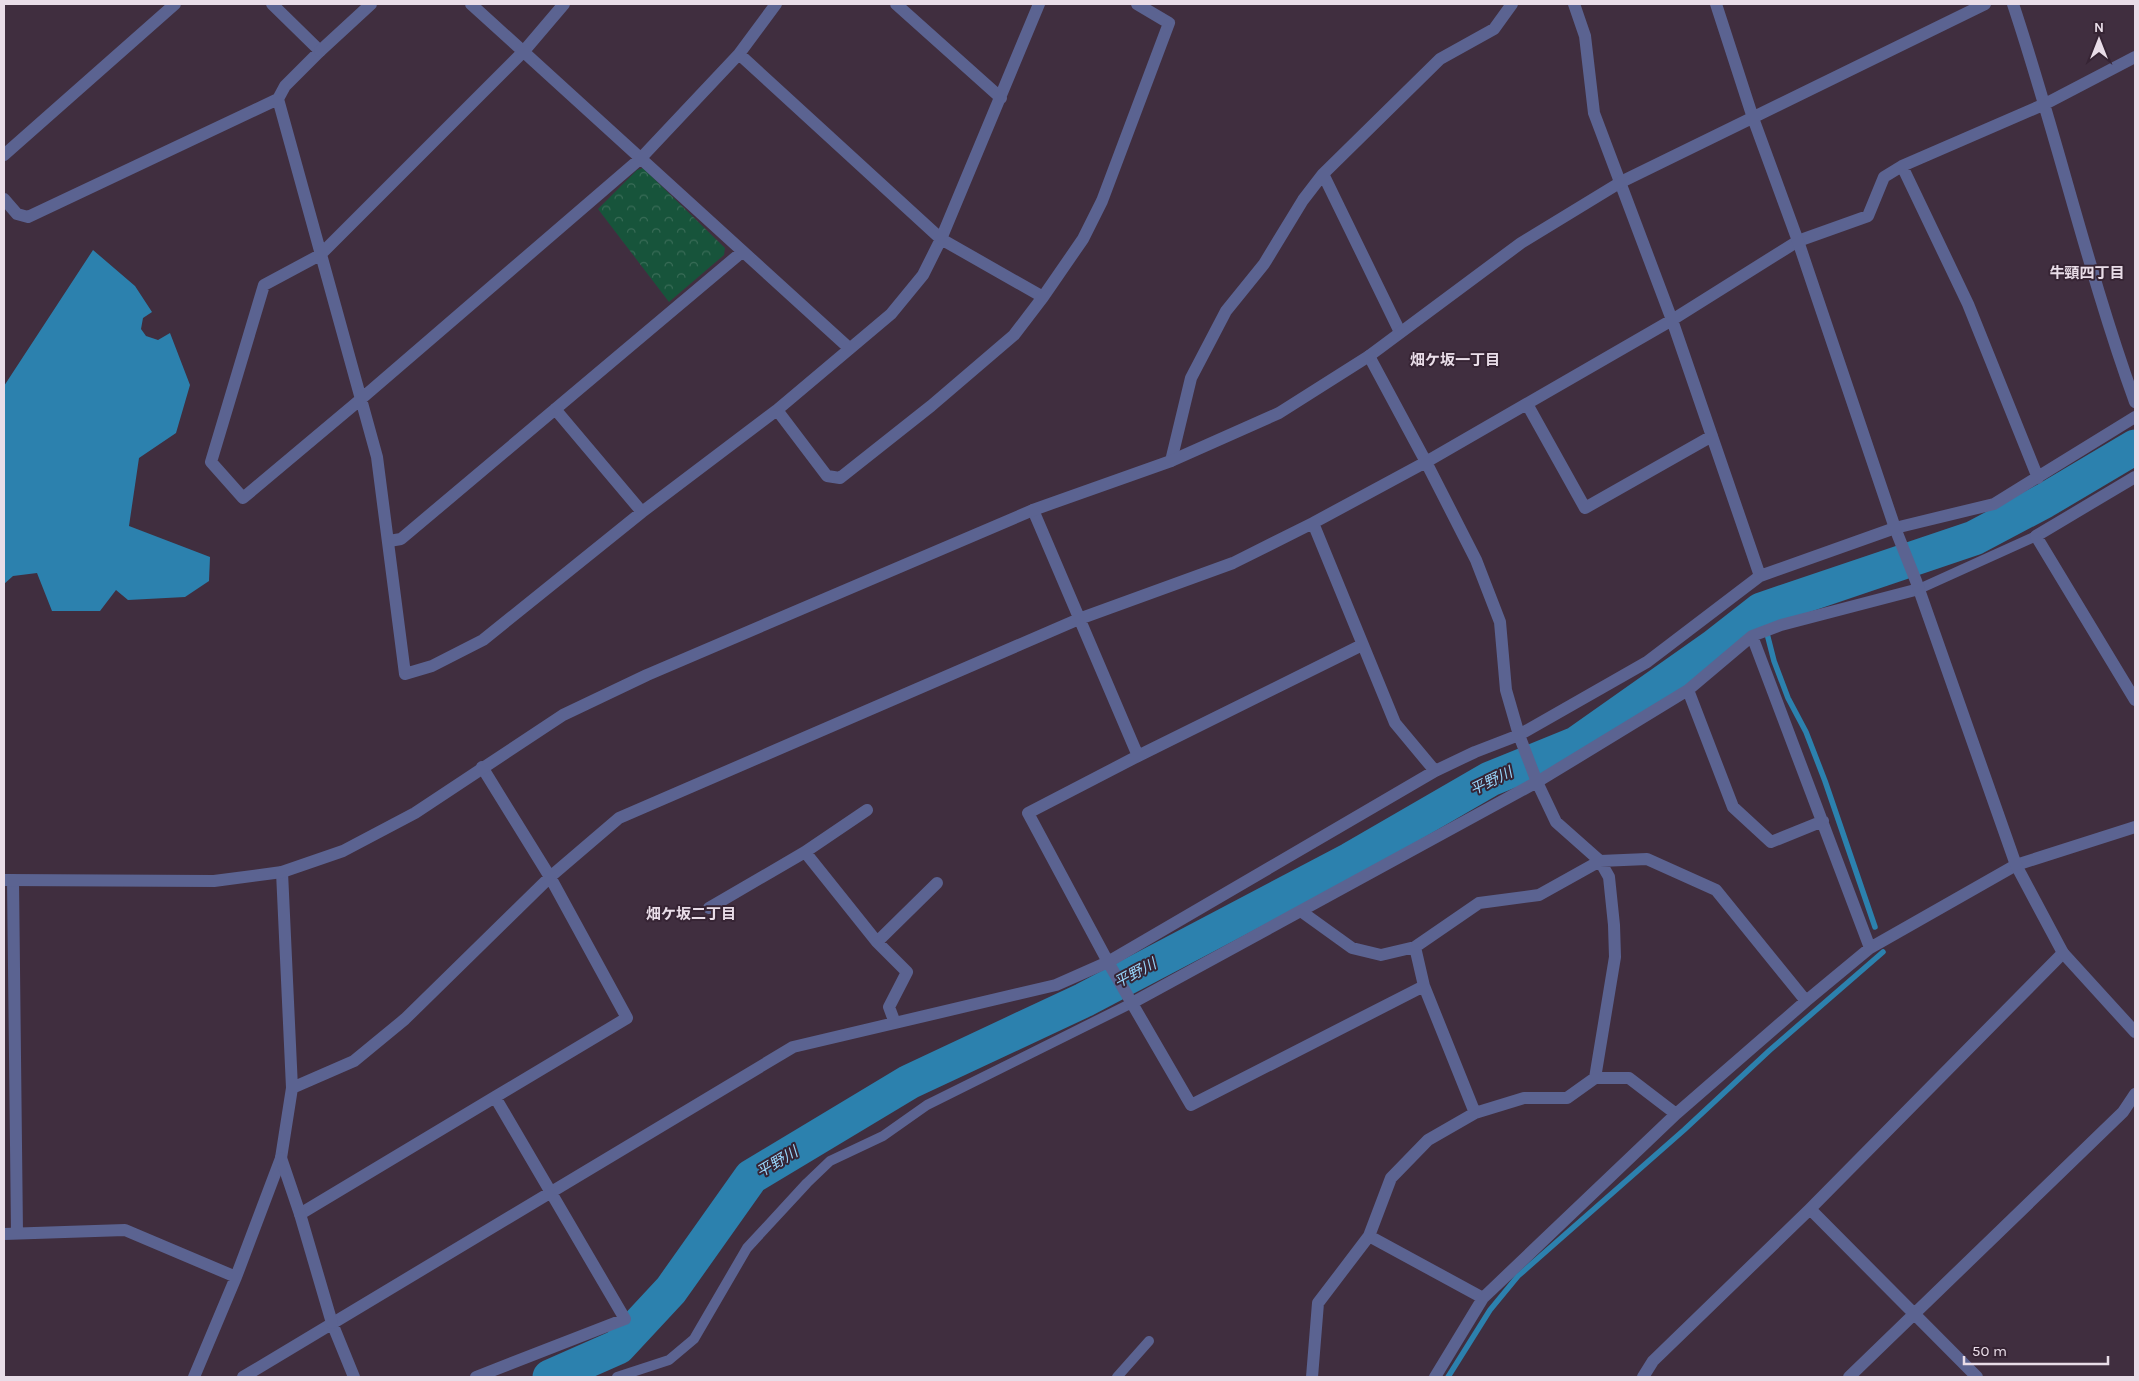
<svg xmlns="http://www.w3.org/2000/svg" width="2139" height="1381" font-family="Karla,'Noto Sans JP',sans-serif">
<defs>
<pattern id="forest-crowns" width="20" height="18" patternUnits="userSpaceOnUse" patternTransform="scale(1.25)"><rect width="20" height="18" fill="#17543b"/><path d="M2 6a3 3 0 1 1 6 0M12 15a3 3 0 1 1 6 0" fill="none" stroke="#396c57"/></pattern>
</defs>
<rect width="100%" height="100%" fill="#402e3f"/>
<path fill="url(#forest-crowns)" d="M643 168 725 248 724 255 669 302 598 209 637 170Z"/>
<path fill="#2c81ae" d="M93 250 135 286 152 312 143 318 141 329 146 336 158 340 170 333 190 385 176 433 139 458 129 526 210 557 209 581 185 597 128 600 116 590 100 611H52L37 573 13 576 4 584V386Z"/>
<g fill="none" stroke-linecap="round" stroke-linejoin="round">
<path stroke="#2c81ae" stroke-width="5.5" d="M1761 610 1774 661 1788 698 1806 732 1825 781 1875 927
M1448 1377 1490 1310 1518 1276 1684 1130 1770 1050 1883 952"/>
<path stroke="#2c81ae" stroke-width="35" d="M550 1377 618 1347 671 1290 751 1177 909 1082 1084 1000 1350 860 1490 779 1576 744 1715 646 1761 610 1974 538 2044 501 2135 447"/>
<path stroke="#5b6391" stroke-width="10" d="M1919 589 2036 536
M617 1377 669 1360 694 1339 747 1248 807 1183 830 1161 883 1136 927 1105 1132 1003
M1117 1377 1149 1341"/>
<path stroke="#5b6391" stroke-width="12" d="M471 4 849 348
M564 4 524 51 320 255 264 285 211 462 243 498 361 399 641 158 739 54 776 4
M896 4 1001 98
M1574 4 1585 36 1594 113 1672 320 1760 576
M2013 4C2057 136 2088 272 2135 402
M739 54 941 239 1043 297
M278 99 377 457 405 674 432 666 483 640 642 512 777 410 891 314 923 275 941 239 1039 4
M4 155 175 4
M1902 166 1968 304 2038 478
M1323 174 1400 332
M4 199 17 214 28 217 278 99 285 86 320 51 272 4
M1527 404 1585 508 1712 436
M555 409 642 512
M777 410 827 476 840 478 931 406 1014 335 1043 297 1083 239 1102 201 1169 23 1137 4
M1171 461 1191 378 1226 311 1264 264 1303 200 1323 174 1440 59 1494 29 1512 4
M2135 477 2036 536 2135 700
M1033 510 1138 756
M1313 523 1395 723 1435 771
M389 541 401 539 742 252
M1752 636 1870 948
M1362 645 1138 756 1028 813 1108 962 1191 1105 1424 986
M1688 690 1733 807 1771 842 1823 821
M482 767 550 877 627 1018 495 1097
M805 852 877 942 907 972 889 1007 895 1023
M13 880 17 1233
M709 908 805 852 867 810
M1302 912 1352 948 1381 955 1415 947
M877 942 937 883
M1132 1003 1537 782 1688 690 1752 636 1781 625 1919 589
M1595 1078H1629L1676 1114
M292 1088 354 1061 405 1019 550 877 619 818 1079 619 1233 563 1313 523 1426 462 1672 320 1798 241 1868 216 1884 177 1902 166 2045 104 2135 57
M1475 1113 1424 986 1415 947 1479 903 1539 895 1600 861 1647 859 1716 890 1806 1001
M1810 1209 1977 1377
M300 1214 495 1097 625 1319 476 1377
M4 1234 125 1230 236 1277
M1369 1236 1483 1298
M332 1323 354 1377
M194 1377 236 1277 281 1158 292 1088 282 872
M243 1377 793 1047 1056 985 1108 962 1435 771 1475 752 1519 735 1647 662 1760 576 1895 528 1994 504 2135 417
M1312 1377 1318 1303 1369 1236 1391 1178 1428 1140 1475 1113 1524 1098H1567L1595 1078 1615 957 1614 925 1609 877 1600 861 1556 822 1537 782 1519 735 1506 690 1500 622 1476 560 1426 462 1369 356
M1435 1377 1483 1298 1676 1114 1806 1001 1870 948 2016 865 2135 827
M1643 1377 1653 1361 1810 1209 2063 953
M1849 1377 2123 1112 2135 1094"/>
<path stroke="#5b6391" stroke-width="12" d="M1716 4 1753 118 1798 241 1895 528 1916 581 2016 865 2063 953 2135 1032
M320 51 371 4
M4 880 214 881 282 872 343 851 415 813 563 715 647 675 1033 510 1171 461 1279 413 1369 356 1521 243 1621 182 1985 4
M281 1158 300 1214 332 1323"/>
</g>
<g text-anchor="middle" stroke-width="4" stroke-linejoin="round" paint-order="stroke">
<g font-size="15" font-weight="bold" fill="#e9dde8" stroke="#362434">
<text x="2087" y="278">牛頸四丁目</text>
<text x="1455" y="365">畑ケ坂一丁目</text>
<text x="691" y="919">畑ケ坂二丁目</text>
</g>
<g font-size="15" font-style="italic" fill="#97d3f8" stroke="#362434">
<text transform="translate(1491 781) rotate(-26)" y="5">平野川</text>
<text transform="translate(1135 973) rotate(-28)" y="5">平野川</text>
<text transform="translate(777 1162) rotate(-31)" y="5">平野川</text>
</g>
</g>
<rect width="2139" height="1381" fill="none" stroke="#e9dde8" stroke-width="10"/>
<g transform="translate(2099 40)" stroke="#362434" stroke-width="4" paint-order="stroke">
<path d="M0-4L9 19L0 12L-9 19Z" fill="#e9dde8"/>
<text y="-8" font-size="14" font-weight="bold" text-anchor="middle" fill="#e9dde8">N</text>
</g>
<path d="M1964 1356v8h144v-8" fill="none" stroke="#e9dde8" stroke-width="2.5"/>
<text x="1972" y="1356" font-size="15" fill="#e9dde8" stroke="#362434" stroke-width="4" paint-order="stroke">50 m</text>
</svg>
